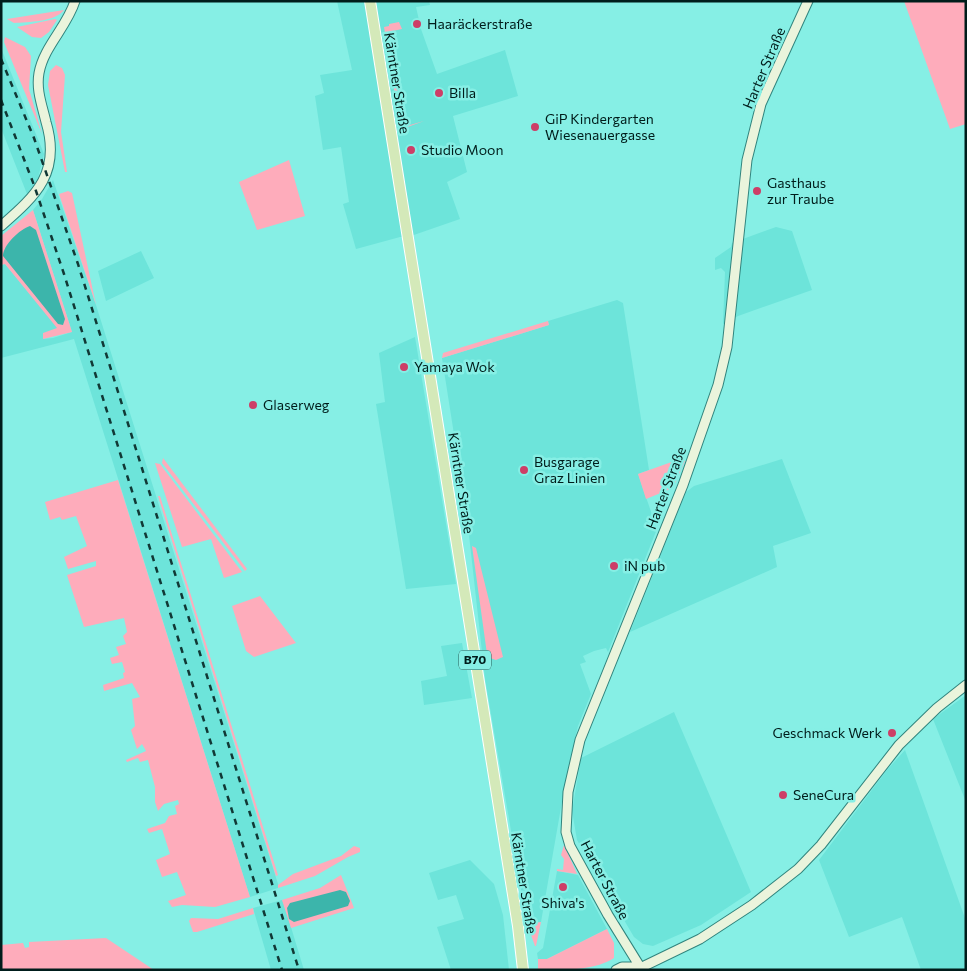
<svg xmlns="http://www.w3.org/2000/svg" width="967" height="971" font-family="Commissioner,sans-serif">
<rect width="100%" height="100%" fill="#86efe5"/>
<path fill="#6de4da" d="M337 1H429L430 5 416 7 421 29 437 74 505 50 518 96 453 116 467 172 447 182 460 219 408 237H400L356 249 343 204 349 202 341 147 323 150 315 96 324 93 320 75 352 70Z
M1 48 44 154 38 178 27 194 1 128Z
M53 180 96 305 278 884V888L250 897 74 339 1 358V265L5 264 58 328 43 339 53 338 72 332 33 210 42 199Z
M776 227 792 231 812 290 738 316 723 324 725 272 721 268 715 270V258L731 247 732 243Z
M141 251 154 278 106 301 98 271Z
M617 300 623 303 649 470 638 474 657 529 608 652 606 648 594 651 583 656 586 662 580 664 591 694 578 726 567 773 541 922 527 924 485 679 467 517 442 358 549 325 548 321Z
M415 337 456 584 406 589 376 404 385 402 379 353Z
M782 459 811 533 773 546 777 567 630 632 686 492 694 486Z
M462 643 472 698 424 705 421 681 447 676 441 646Z
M966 695V802L933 719Z
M674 712 751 892 701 925 653 946 643 944 634 937 577 840 572 811 581 758Z
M905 750 966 921V970H921L902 917 849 937 819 860 887 770Z
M470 860 494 884 503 915 509 970H451L437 927 464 919 456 895 438 900 429 873Z
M557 871 578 875 607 929 547 959H538L537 953 543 948Z
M282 900 284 904 304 970H271L253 908Z"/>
<path fill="#feacbb" d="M904 1H966V124L950 129Z
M64 10C55 22 28 22 14 23L7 19Z
M55 19 57 20 49 32 41 38 32 37 17 27Z
M399 22 402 29 388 32 402 119H408L410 125 424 121 402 129 400 127 384 27 389 26V24Z
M5 37 25 47 31 56 29 89 42 134 4 42Z
M56 65 62 68 65 75 61 132 67 172H65L48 85 50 71Z
M289 160 305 216 257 230 239 182Z
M68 191 72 193 96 305 59 194Z
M33 210 72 332 43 339V333L57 328 5 264 1 265V236Z
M548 321 549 325 442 358 443 353Z
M163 458 247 569 245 571 162 463Z
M680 459 685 461 673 488 646 499 638 474Z
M155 463 160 464 242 572 224 578 211 539 182 547Z
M118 480 250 897 215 907 182 905 172 907 168 901 186 895 177 872 162 877 156 860 170 854 162 829 149 833 147 829 165 823 169 816 177 814 175 806 179 804 178 800 164 804 158 811 155 802V787L148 760 140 762 138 758 127 762 126 760 146 751 142 744 137 749 131 730 135 726 132 699 140 697 132 683 104 691 103 685 124 678 123 673 125 672 122 662 112 664 110 658 119 655 116 647 126 644 123 636 127 632 124 618 84 627 67 575 96 566V561L68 569 64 557 87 546 76 516 62 520 60 517 50 520 45 502Z
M158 496H160L278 875 276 876Z
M472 546 476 548 503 657 496 660 490 658 487 654Z
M260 596 296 643 254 657 246 651 232 606Z
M564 845 565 847 577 874 557 871V869L563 870 564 859 561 855Z
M354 846 360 848V852L348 857 315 876 278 888V885L293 874 341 856Z
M341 875 354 908 291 928 282 900 320 888Z
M253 908 254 914 197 932H193L189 921 191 918 218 919Z
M541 922 536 946H535L527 924Z
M607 929 614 943V958C594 971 562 970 538 970V959H547Z
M106 938 154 970H1V945L23 943 25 948 29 947V942Z"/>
<path fill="#3cb5ab" d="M30 226 36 230 65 319 63 325 58 324 3 256C3 245 20 229 30 226Z
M340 890 346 892 350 901 348 906 294 922 289 919 287 908 290 903Z"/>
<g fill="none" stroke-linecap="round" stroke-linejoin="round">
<g stroke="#31847d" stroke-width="11">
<path id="secondary" d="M1 226C37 195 61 172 46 122 42 105 36 90 39 73 44 46 67 27 75 1
M616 970 622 967H640
M636 970 700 939 752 905 798 869 821 845 899 745 937 708 966 685
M642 970 608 915 570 846 566 832 568 792 580 740 683 485 718 385 727 347 747 160 761 104 808 1"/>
</g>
<g stroke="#fff" stroke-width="12">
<path id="primary" d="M370 1 518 926 523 970"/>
</g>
<use href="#secondary" stroke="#eaf4dc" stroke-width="9"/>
<use href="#primary" stroke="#d4e9b9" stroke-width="10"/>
<path stroke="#113835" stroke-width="2.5" stroke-dasharray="6 6" stroke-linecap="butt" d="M1 59 34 138 78 264 299 970
M1 100 34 185 64 274 282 970"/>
</g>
<g fill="#cd3e67" stroke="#86efe5" stroke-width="2">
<circle cx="417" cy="24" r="5"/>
<circle cx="439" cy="93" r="5"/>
<circle cx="535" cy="127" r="5"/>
<circle cx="411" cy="150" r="5"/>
<circle cx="757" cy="191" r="5"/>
<circle cx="404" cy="367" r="5"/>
<circle cx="253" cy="405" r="5"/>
<circle cx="524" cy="470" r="5"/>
<circle cx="614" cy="566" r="5"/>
<circle cx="892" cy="733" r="5"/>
<circle cx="783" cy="795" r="5"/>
<circle cx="563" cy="887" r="5"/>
</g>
<g text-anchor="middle" stroke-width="5" stroke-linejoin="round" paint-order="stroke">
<rect fill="#86efe5" stroke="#285c58" stroke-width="1" x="459" y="650.5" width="32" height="19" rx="4"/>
<g font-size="12" font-weight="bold" fill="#001d1b">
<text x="475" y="664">B70</text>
</g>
<g font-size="14" fill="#001d1b" stroke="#86efe5" text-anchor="start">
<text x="427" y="29">Haaräckerstraße</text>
<text x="449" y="98">Billa</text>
<text x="545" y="124">GiP Kindergarten<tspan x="545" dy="16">Wiesenauergasse</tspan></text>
<text x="421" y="155">Studio Moon</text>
<text x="767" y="188">Gasthaus<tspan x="767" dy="16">zur Traube</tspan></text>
<text x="414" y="372">Yamaya Wok</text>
<text x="263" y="410">Glaserweg</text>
<text x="534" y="467">Busgarage<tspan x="534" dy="16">Graz Linien</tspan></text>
<text x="624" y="571">iN pub</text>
<text x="882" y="738" text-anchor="end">Geschmack Werk</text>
<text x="793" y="800">SeneCura</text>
<text x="563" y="908" text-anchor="middle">Shiva's</text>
</g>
<g font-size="14" fill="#001d1b" stroke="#86efe5">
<text transform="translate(764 68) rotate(-67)" y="5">Harter Straße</text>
<text transform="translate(397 83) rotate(81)" y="5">Kärntner Straße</text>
<text transform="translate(461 483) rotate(81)" y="5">Kärntner Straße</text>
<text transform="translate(666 488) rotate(-69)" y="5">Harter Straße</text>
<text transform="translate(605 880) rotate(62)" y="5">Harter Straße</text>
<text transform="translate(524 883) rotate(81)" y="5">Kärntner Straße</text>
</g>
</g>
<rect width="967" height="971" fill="none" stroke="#001d1b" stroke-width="5"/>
</svg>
